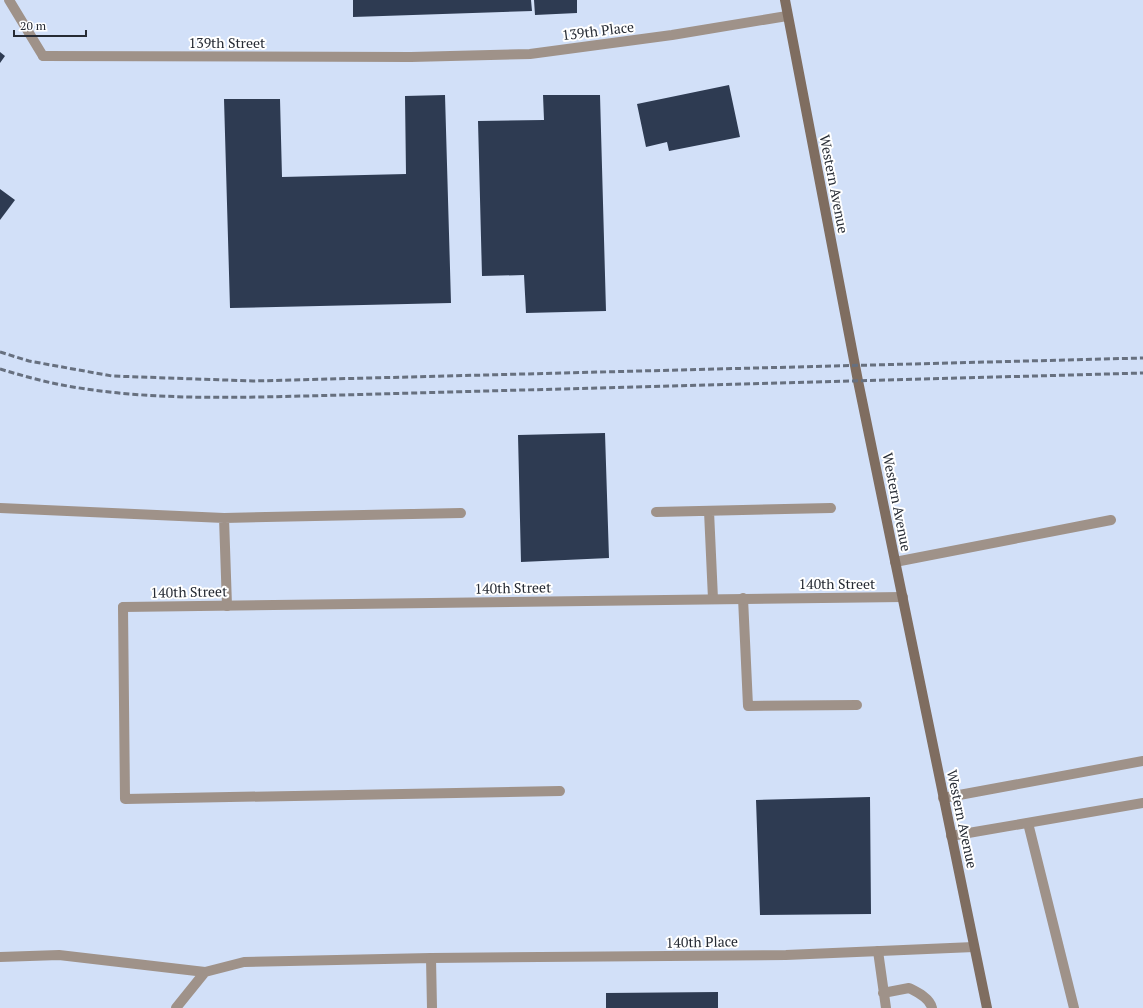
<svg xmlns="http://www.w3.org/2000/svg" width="1143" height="1008" font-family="'PT Serif',serif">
<rect width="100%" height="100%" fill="#d2e0f8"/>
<path fill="#2e3b52" d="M353 0H531L532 11 353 17Z
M534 0H577V13L535 15Z
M0 52 5 56 0 63Z
M729 85 740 137 669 151 667 142 646 147 637 104Z
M445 95 451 303 230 308 224 99H280L282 177 406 174 405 96Z
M543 95H600L606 311 526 313 524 275 482 276 478 121 544 120Z
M0 189 15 200 0 220Z
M605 433 609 558 521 562 518 435Z
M870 797 871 914 760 915 756 800Z
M718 992V1008H606V993Z"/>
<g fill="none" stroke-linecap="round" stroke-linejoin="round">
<path stroke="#9f9289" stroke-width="10" d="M9 0 43 56
M0 508 224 518 227 606
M709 511 713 599
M656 512 831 508
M224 518 461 513
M895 562 1111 520
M743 598 748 706 857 705
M123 607 125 799 560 791
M1028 823 1074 1008
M878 951 886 1008
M0 957 59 955 205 972 244 962 431 958 432 1008
M883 993 909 988C917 992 930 998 932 1008
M176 1008 205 972"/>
<path stroke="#9f9289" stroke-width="10" d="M43 56 411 57 530 54 672 35 787 16
M123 607 903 597
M943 798 1143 761
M951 836 1143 803
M431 958 786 955 974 947"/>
<path stroke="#7f6d60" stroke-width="10" d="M785 0 858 381 987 1008"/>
<path stroke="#67707f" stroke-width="3" stroke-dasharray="6 3" stroke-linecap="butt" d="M0 352 29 361 112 376 253 381 1143 358
M0 369C20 375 41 381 62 385 142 400 224 398 305 396L1143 373"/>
</g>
<g text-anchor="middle" stroke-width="4" stroke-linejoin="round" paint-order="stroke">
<g font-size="14" fill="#262b34" stroke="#fff">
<text transform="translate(598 31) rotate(-7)" y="5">139th Place</text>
<text x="227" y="48">139th Street</text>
<text transform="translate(834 184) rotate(79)" y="5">Western Avenue</text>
<text transform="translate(897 502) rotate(79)" y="5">Western Avenue</text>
<text x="837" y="589">140th Street</text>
<text transform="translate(513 588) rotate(-1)" y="5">140th Street</text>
<text transform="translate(189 592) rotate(-1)" y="5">140th Street</text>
<text transform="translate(962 819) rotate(78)" y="5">Western Avenue</text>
<text transform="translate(702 942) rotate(-1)" y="5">140th Place</text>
</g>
</g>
<path d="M14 30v6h72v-6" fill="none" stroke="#262b34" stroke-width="2"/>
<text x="20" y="30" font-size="12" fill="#262b34" stroke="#ffffff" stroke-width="3" paint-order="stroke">20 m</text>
</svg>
